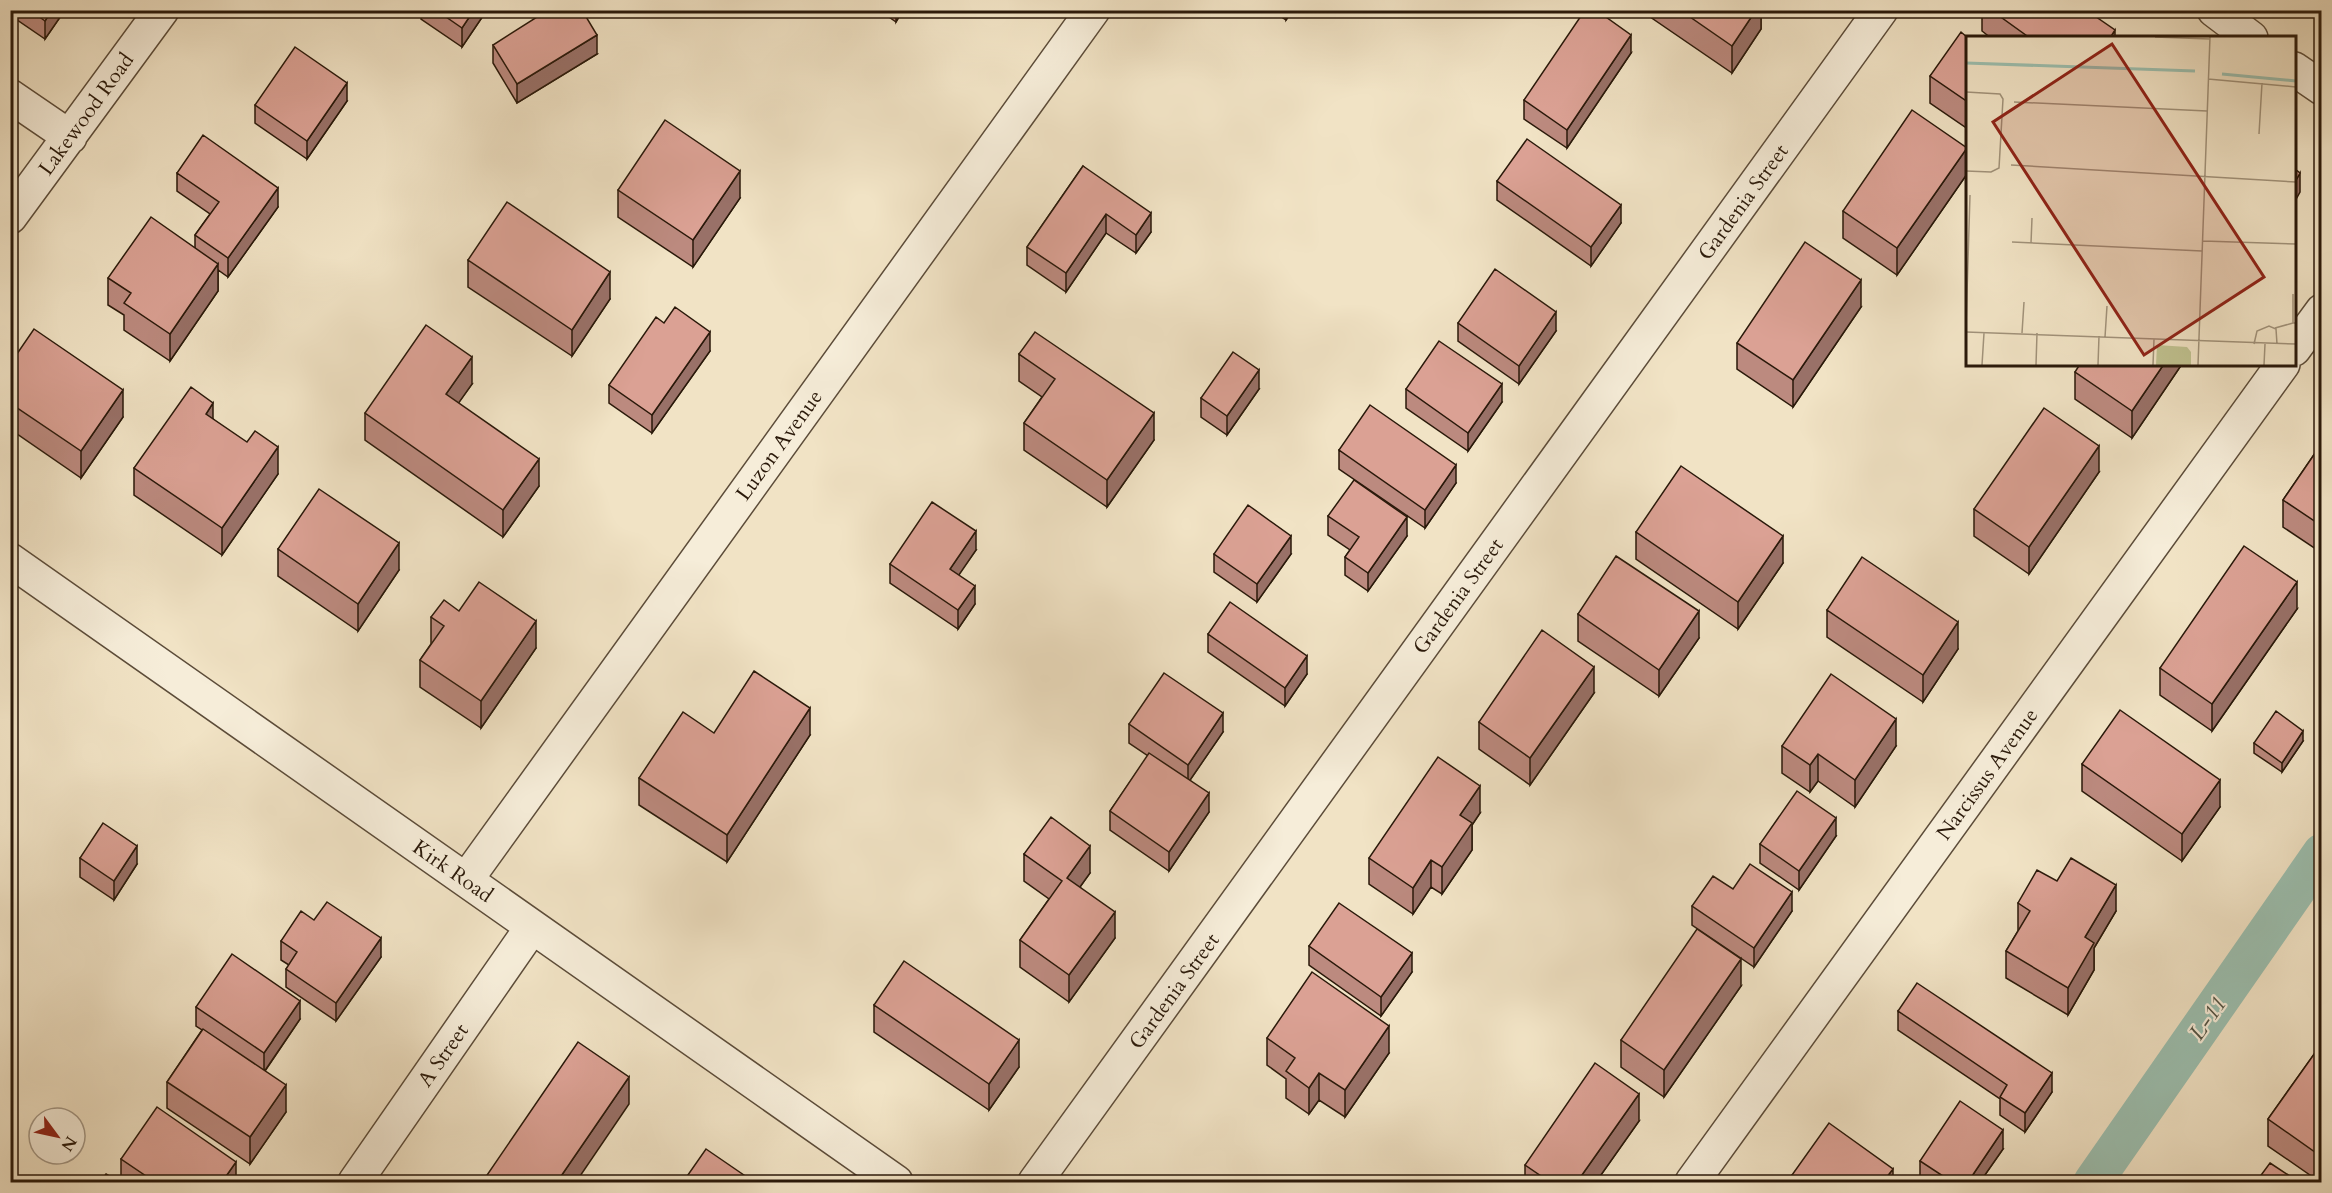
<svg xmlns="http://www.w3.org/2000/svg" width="2332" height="1193" font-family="Cardo,serif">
<rect width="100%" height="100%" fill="#f1e3c5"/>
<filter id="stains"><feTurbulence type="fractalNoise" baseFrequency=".00333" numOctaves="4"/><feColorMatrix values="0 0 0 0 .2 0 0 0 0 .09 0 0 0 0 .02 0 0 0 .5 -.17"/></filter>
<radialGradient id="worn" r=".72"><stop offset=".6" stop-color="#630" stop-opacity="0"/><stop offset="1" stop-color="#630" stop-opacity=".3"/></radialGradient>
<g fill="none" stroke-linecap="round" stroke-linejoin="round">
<path stroke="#9cbfaf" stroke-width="39" d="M2093 1182 2322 853"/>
<g stroke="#5c4c39" stroke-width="36">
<path id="minor" d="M2214 10 2251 38
M2294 69 2322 88
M10 96 70 137
M10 217 162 10
M2294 349 2322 311
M10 560 896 1182
M466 880 1093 10
M355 1182 532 927
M1035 1182 1881 10
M1692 1182 2283 364"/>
</g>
<use href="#minor" stroke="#f6edd9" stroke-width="33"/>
</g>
<path fill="#bc8a7f" stroke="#2a190a" stroke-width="1.5" d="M10 10H65L45 39 10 15Z
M421 10H487L462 47 421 19Z
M879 10H903L896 22Z
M1271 10H1293L1286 20Z
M1640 10H1761V29L1732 73Z
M1982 10H2086L2115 38H1991L1982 31Z
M1968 38V129L1930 103V76Z
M493 45 597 54 517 103 493 63Z
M1631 53 1567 148 1524 119V100Z
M347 101 307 159 255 123V105Z
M1083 166 1151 232 1136 253 1106 233 1066 292 1027 265V247Z
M177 173 278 207 228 277 218 270V291L170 361 124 330V315L108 305V278L195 248V235L210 214 177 191Z
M1967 174 1897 275 1843 238V211Z
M1497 181 1621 223 1591 266 1497 200Z
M618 190 740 198 693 267 618 217Z
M468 260 610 299 572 356 468 287Z
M1861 307 1793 407 1737 369V343Z
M664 323 710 351 652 433 609 403V385Z
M1458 323 1556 331 1519 384 1458 341Z
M1019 354 1154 440 1107 507 1024 450V423L1042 397 1019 381Z
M10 364 123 417 81 478 10 429Z
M2182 364 2132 438 2075 399V372Z
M472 384 458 403 539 486 503 537 365 440V413Z
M1259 389 1227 435 1201 417V398Z
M1406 389 1502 402 1468 451 1406 408Z
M213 419 278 474 222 555 134 495V468Z
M2322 443V553L2283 527V500Z
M1339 450 1456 483 1425 528 1339 469Z
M2099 472 2029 574 1974 536V509Z
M1328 516 1407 536 1368 591 1345 575V557L1350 550 1328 535Z
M1636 532 1783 563 1738 629 1636 559Z
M278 549 399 570 358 631 278 576Z
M976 550 958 575 975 604 958 629 890 583V564Z
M1214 554H1291L1257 602 1214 572Z
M2297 609 2212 731 2160 695V668Z
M1827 610 1958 649 1923 702 1827 637Z
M459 611 536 648 481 728 420 687V660L431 644V617Z
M1578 614 1699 638 1659 696 1578 641Z
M1208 634 1307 674 1285 706 1208 652Z
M1594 693 1530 785 1479 749V722Z
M1129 724 1223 732 1190 780 1209 812 1169 871 1110 830V811L1148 756 1129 743Z
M714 733 810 735 727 862 639 805V778Z
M2303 741 2282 772 2254 753V743Z
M1782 746H1896L1855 807 1818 781 1810 792 1782 773Z
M2082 764 2220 807 2182 861 2082 791Z
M1480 813 1472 825V850L1442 894 1431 887 1413 914 1369 884V858Z
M1836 836 1799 890 1760 863V844Z
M1024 854 1090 873 1080 887 1115 938 1069 1002 1020 967V940L1049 899 1024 881Z
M80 858 137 864 114 900 80 877Z
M2057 881 2116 911 2094 948V970L2068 1015 2006 978V951L2018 931V903Z
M1733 889 1792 911 1754 967 1692 925V906Z
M314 920 381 957 336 1021 286 987V969L289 965 281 960V941Z
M1309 946 1412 972 1381 1016 1309 965Z
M1741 986 1664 1097 1621 1067V1040Z
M874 1005 1019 1067 989 1110 874 1032Z
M196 1007 300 1019 265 1071 286 1112 250 1164 167 1108V1082L202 1030 196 1026Z
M1898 1011 2052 1092 2025 1132 2000 1115V1099L1898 1030Z
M1267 1038 1389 1053 1345 1117 1319 1100 1309 1114 1286 1098V1079L1267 1065Z
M2322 1043V1182H2320L2268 1146V1119Z
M1639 1121 1596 1182H1525V1165Z
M2003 1149 1980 1182H1924L1920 1180V1161Z
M121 1159 236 1180 235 1182H128L121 1178Z
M1792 1175 1893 1182H1792Z"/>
<path fill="#997168" stroke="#2a190a" stroke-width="1.5" d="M52 10H65L45 39V21Z
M474 10H487L462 47V28Z
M896 10H903L896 22Z
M1286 10H1293L1286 20Z
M1756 10H1761V29L1732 73V46Z
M2115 30V38H2110Z
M597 35V54L517 103V84Z
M1631 35V53L1567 148V130Z
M347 83V101L307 159V141Z
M1967 148V174L1897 275V248Z
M740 171V198L693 267V240Z
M2300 173V192L2295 201V182Z
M278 188V207L228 277V258Z
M1621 205V223L1591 266V247Z
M1151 213V232L1136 253V235Z
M1106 214V233L1066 292V273Z
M218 264V291L170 361V334Z
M610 272V299L572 356V330Z
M1861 280V307L1793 407V380Z
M1556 312V331L1519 384V366Z
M710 332V351L652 433V415Z
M472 357V384L446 421V394Z
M2164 364H2182L2132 438V411Z
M1259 370V389L1227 435V416Z
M1502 384V402L1468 451V433Z
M123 390V417L81 478V451Z
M213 403V430L206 414Z
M1154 413V440L1107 507V480Z
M2099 446V472L2029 574V547Z
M278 447V474L222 555V528Z
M539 459V486L503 537V510Z
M1456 465V483L1425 528V510Z
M1407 517V536L1368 591V573Z
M976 531V550L950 588V569Z
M1291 536V554L1257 602V584Z
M1783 536V563L1738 629V602Z
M399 543V570L358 631V604Z
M2297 582V609L2212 731V704Z
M975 586V604L958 629V610Z
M1699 611V638L1659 696V670Z
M536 621V648L481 728V701Z
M1958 622V649L1923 702V675Z
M1307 656V674L1285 706V688Z
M1594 667V693L1530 785V758Z
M810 708V735L727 862V835Z
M1223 713V732L1188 783V765Z
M1896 719V746L1855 807V780Z
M2303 731V741L2282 772V763Z
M1818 754V781L1810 792V765Z
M2220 780V807L2182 861V834Z
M1480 786V813L1472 825V850L1442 894V867L1460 815Z
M1209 793V812L1169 871V852Z
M1836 818V836L1799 890V871Z
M137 846V864L114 900V881Z
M1090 846V873L1067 905V878Z
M1431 860V887L1413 914V888Z
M2116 885V911L2094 948V970L2068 1015V988L2085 937Z
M1792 892V911L1754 967V948Z
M1115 912V938L1069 1002V975Z
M381 938V957L336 1021V1003Z
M1412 953V972L1381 1016V997Z
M1741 959V986L1664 1097V1070Z
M300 1001V1019L264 1072V1053Z
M1389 1026V1053L1345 1117V1090Z
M1019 1040V1067L989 1110V1084Z
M1319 1073V1100L1309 1114V1088Z
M2052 1073V1092L2025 1132V1113Z
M629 1077V1104L576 1182H557Z
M286 1085V1112L250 1164V1137Z
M1639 1094V1121L1596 1182H1577Z
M2003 1130V1149L1980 1182H1968Z
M236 1162V1180L235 1182H222Z
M1893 1169V1182H1883Z"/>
<path fill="#dba194" stroke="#2a190a" stroke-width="1.5" d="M30 10H52L45 21Z
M436 10H474L462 28Z
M548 10H582L597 35 517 84 493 45Z
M1585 10H1596L1631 35 1567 130 1524 100Z
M1680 10H1756L1732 46Z
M1991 10H2086L2115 30 2110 38H2030Z
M1961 32 1968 38V102L1930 76Z
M295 47 347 83 307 141 255 105Z
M1912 110 1967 148 1897 248 1843 211Z
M665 120 740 171 693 240 618 190Z
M203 135 278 188 228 258 195 235 219 202 177 173Z
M1527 139 1621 205 1591 247 1497 181Z
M1083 166 1151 213 1136 235 1106 214 1066 273 1027 247Z
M2295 169 2300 173 2295 182Z
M507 202 610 272 572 330 468 260Z
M151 217 218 264 170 334 124 303 131 293 108 278Z
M1805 242 1861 280 1793 380 1737 343Z
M1495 269 1556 312 1519 366 1458 323Z
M675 307 710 332 652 415 609 385 656 317 664 323Z
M426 325 472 357 446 394 539 459 503 510 365 413Z
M34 329 123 390 81 451 10 403V364Z
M1035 332 1154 413 1107 480 1024 423 1055 379 1019 354Z
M1439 341 1502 384 1468 433 1406 389Z
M1233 352 1259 370 1227 416 1201 398Z
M2080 364H2164L2132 411 2075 372Z
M191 387 213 403 206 414 247 442 255 431 278 447 222 528 134 468Z
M1370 405 1456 465 1425 510 1339 450Z
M2044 408 2099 446 2029 547 1974 509Z
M2322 443V526L2283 500Z
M1681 466 1783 536 1738 602 1636 532Z
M1354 480 1407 517 1368 573 1345 557 1359 537 1328 516Z
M319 489 399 543 358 604 278 549Z
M932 502 976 531 950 569 975 586 958 610 890 564Z
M1248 505 1291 536 1257 584 1214 554Z
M2244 546 2297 582 2212 704 2160 668Z
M1616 556 1699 611 1659 670 1578 614Z
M1862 557 1958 622 1923 675 1827 610Z
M479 582 536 621 481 701 420 660 444 626 431 617 444 600 459 611Z
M1230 602 1307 656 1285 688 1208 634Z
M1542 630 1594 667 1530 758 1479 722Z
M754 671 810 708 727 835 639 778 683 712 714 733Z
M1164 673 1223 713 1188 765 1129 724Z
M1831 674 1896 719 1855 780 1818 754 1810 765 1782 746Z
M2120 710 2220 780 2182 834 2082 764Z
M2276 711 2303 731 2282 763 2254 743Z
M1149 753 1209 793 1169 852 1110 811Z
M1438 757 1480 786 1460 815 1472 823 1442 867 1431 860 1413 888 1369 858Z
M1797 791 1836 818 1799 871 1760 844Z
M1051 817 1090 846 1067 878 1115 912 1069 975 1020 940 1062 881 1024 854Z
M103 823 137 846 114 881 80 858Z
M2071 858 2116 885 2085 937 2094 943 2068 988 2006 951 2030 911 2018 903 2037 870 2057 881Z
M1750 864 1792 892 1754 948 1692 906 1713 876 1733 889Z
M327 902 381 938 336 1003 286 969 297 952 281 941 301 911 314 920Z
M1339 903 1412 953 1381 997 1309 946Z
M1697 929 1741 959 1664 1070 1621 1040Z
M232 954 300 1001 264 1053 196 1007Z
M904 961 1019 1040 989 1084 874 1005Z
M1312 972 1389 1026 1345 1090 1319 1073 1309 1088 1286 1071 1295 1058 1267 1038Z
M1917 983 2052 1073 2025 1113 2000 1097 2007 1085 1898 1011Z
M203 1029 286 1085 250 1137 167 1082Z
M578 1042 629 1077 557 1182H485L483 1181Z
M2322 1043V1157L2268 1119Z
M1595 1063 1639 1094 1577 1182H1550L1525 1165Z
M1960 1101 2003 1130 1968 1182H1952L1920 1161Z
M157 1107 236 1162 222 1182H155L121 1159Z
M1829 1123 1893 1169 1883 1182H1803L1792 1175Z
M706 1149 754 1182H683Z
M2270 1163 2299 1182H2256Z
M106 1174 119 1182H100Z"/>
<g text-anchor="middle" stroke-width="4.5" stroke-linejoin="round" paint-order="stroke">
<g font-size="21" fill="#2a190a" stroke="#f6edd9">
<text transform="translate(86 114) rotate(-54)" y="7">Lakewood Road</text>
<text transform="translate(1743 202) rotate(-54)" y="7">Gardenia Street</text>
<text transform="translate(779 445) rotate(-54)" y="7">Luzon Avenue</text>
<text transform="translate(1458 596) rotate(-54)" y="7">Gardenia Street</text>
<text transform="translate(1987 774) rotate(-54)" y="7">Narcissus Avenue</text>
<text transform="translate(453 871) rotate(35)" y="7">Kirk Road</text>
<text transform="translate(1174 991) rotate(-54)" y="7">Gardenia Street</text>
<text transform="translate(443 1055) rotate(-55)" y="7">A Street</text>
</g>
<g font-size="22" font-style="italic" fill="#525344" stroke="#f6edd9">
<text transform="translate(2207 1018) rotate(-55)" y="8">L-11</text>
</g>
</g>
<g transform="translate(1966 36)">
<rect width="330" height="330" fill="#f1e3c5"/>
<path d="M191 309 221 311 225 316V329H190Z" fill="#c0c290"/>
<path fill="none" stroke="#9cbfaf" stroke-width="3" d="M0 27 229 35M256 38 330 45"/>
<path fill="none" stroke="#a1927a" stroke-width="1.5" d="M189 1 244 3M242 43 330 51M0 56 34 58 37 63 33 132 25 136 0 135M48 66 241 75M293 98 296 47M45 129 330 146M237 205 330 208M46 206 236 215M65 207 66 182M327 258V287H330M0 290 4 159M309 292 327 287M0 296 330 308M56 297 58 266M139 301 141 270M288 308 291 295 303 290 310 293 311 308M16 329 18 297M70 329 71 297M132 329 133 300M187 329 188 303M232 329 244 1M298 329 299 308"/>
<path fill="#8f2418" fill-opacity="0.15" stroke="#8f2418" stroke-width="3" d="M146 8 298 241 178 319 27 86Z"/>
<rect width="330" height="330" fill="none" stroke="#2a190a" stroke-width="3"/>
</g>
<rect width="2332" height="1193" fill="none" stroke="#f1e3c5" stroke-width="36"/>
<rect x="12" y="12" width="2308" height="1169" fill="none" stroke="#2a190a" stroke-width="3"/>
<rect x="18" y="18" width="2296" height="1157" fill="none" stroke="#2a190a" stroke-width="1.5"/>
<g transform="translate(57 1136) rotate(123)"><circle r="28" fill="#f6edd9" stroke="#a49886" stroke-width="1.5"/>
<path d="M0-4.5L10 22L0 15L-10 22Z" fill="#8f2418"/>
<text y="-9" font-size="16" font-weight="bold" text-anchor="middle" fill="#2a190a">N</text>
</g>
<rect width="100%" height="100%" filter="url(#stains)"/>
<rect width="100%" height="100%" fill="url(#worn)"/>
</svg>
